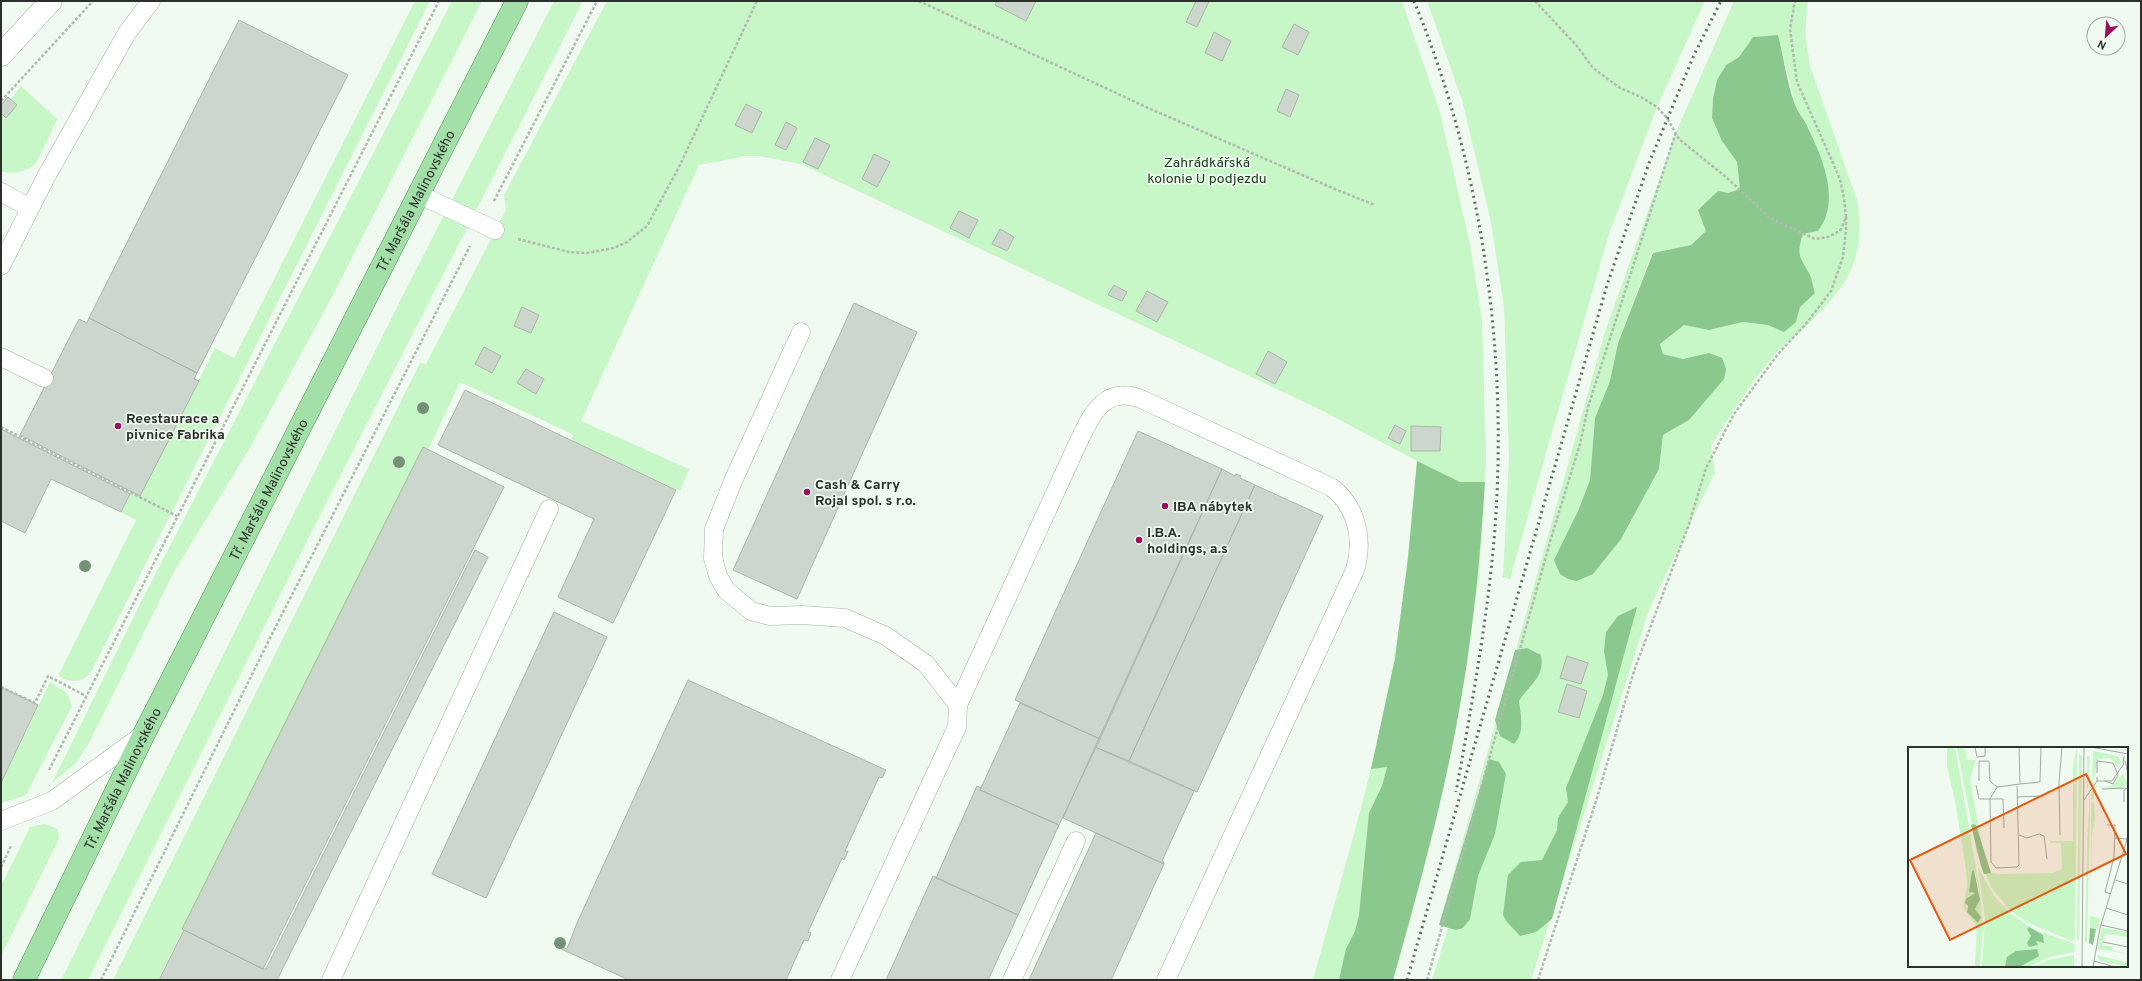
<svg xmlns="http://www.w3.org/2000/svg" width="2142" height="981" font-family="Overpass,sans-serif">
<rect width="100%" height="100%" fill="#f0faf0"/>
<path fill="#c7f7c7" fill-rule="evenodd" d="M415 1H430L92 670C83 684 73 683 58 676L136 520 121 512 131 492 140 495 215 348 234 358Z
M452 1H482L333 295 251 446 175 570 89 743 76 763 52 783 142 600Z
M554 1H583L310 535 88 980H61L402 297Z
M607 1H1402L1440 112 1470 244 1482 321 1486 458 1479 576 1457 722 1410 920 1393 980H1313C1342 875 1375 770 1393 663 1405 596 1411 529 1417 461L1321 410 801 164 758 156H745L699 165 581 421 689 469 680 491 571 440 574 435 460 382 430 446 404 485 158 980H113L420 363 426 364 506 210 504 195Z
M1427 1H1705L1657 107 1609 234 1510 579 1503 577 1509 458 1504 307 1491 222 1462 100Z
M1734 1H1808L1805 33 1810 66 1857 200C1868 263 1843 291 1800 332 1790 340 1779 349 1771 359 1749 386 1730 416 1711 446L1715 472 1649 610 1531 980H1432L1448 928 1439 925 1605 332 1676 132ZM1778 35 1796 107 1808 127 1823 164 1827 179 1818 231 1803 234C1796 256 1800 256 1809 275 1812 280 1813 287 1815 293L1800 307 1796 322 1784 331 1768 325 1743 322 1710 330 1684 324 1660 344 1663 354C1673 359 1684 359 1695 357L1689 420 1663 435 1659 469 1642 500 1555 560 1578 511 1590 480 1595 418 1610 381 1618 342 1652 253 1691 245 1706 231 1728 193 1740 189 1737 162 1722 141 1712 118 1713 98 1717 80 1726 65 1739 57 1753 37Z
M21 86 57 119C52 129 40 159 34 165 26 172 10 175 1 171V111Z
M50 682 67 693 72 706 26 795 1 803V784Z
M45 824 58 829 59 839 1 956V886L30 827Z"/>
<path fill="#8bc88d" d="M1778 35C1784 58 1787 85 1796 107 1799 114 1805 120 1808 128 1823 159 1841 201 1818 231L1803 234C1796 256 1800 256 1810 275 1812 280 1813 287 1815 293L1800 307 1796 322 1784 332 1768 325 1743 322 1709 330 1684 325 1660 344 1663 354 1683 359 1709 353 1722 358 1726 369 1724 379 1689 420 1663 435 1659 469 1621 539 1593 574 1577 581 1568 579 1560 574 1554 560 1578 511 1590 480 1595 418 1610 381 1618 343 1653 253 1691 245 1706 231 1698 210 1718 191 1728 193 1740 189 1737 162 1722 141 1712 118 1713 98 1717 80 1726 65 1739 57 1753 37Z
M1417 461 1460 482H1485C1480 563 1472 643 1457 722 1441 809 1417 895 1393 980H1339L1346 949 1355 931 1359 915 1369 813 1382 786 1387 767 1371 769 1395 659 1408 558Z
M1637 607 1552 919 1536 932 1520 936 1507 922 1503 915 1508 875 1521 862 1542 860 1557 830 1558 818 1568 802 1566 788 1603 695 1608 675 1604 651 1606 632 1618 616Z
M1527 648 1541 655C1545 678 1530 683 1519 701 1521 716 1525 733 1514 744L1500 736 1495 720 1515 650Z
M1489 759 1499 762 1506 774 1495 834 1478 876 1470 919 1463 928 1456 930 1439 925Z"/>
<path fill="#ccd6cc" stroke="#acb5ab" d="M997 1H1036L1026 21 995 5Z
M1196 1H1209L1197 27 1186 22Z
M239 20 348 75 197 373 89 318Z
M1294 24 1309 32 1298 55 1282 47Z
M1214 32 1231 41 1222 61 1205 53Z
M1286 89 1299 95 1290 117 1277 111Z
M8 97 17 105 6 118 1 113V105Z
M746 104 762 112 752 133 735 125Z
M786 122 797 128 786 150 775 145Z
M815 138 830 145 818 169 803 162Z
M874 154 890 162 877 187 862 179Z
M959 211 978 220 969 238 950 228Z
M1000 229 1014 237 1007 251 992 244Z
M1114 285 1127 292 1122 301 1108 295Z
M1147 291 1168 302 1157 322 1136 311Z
M854 303 917 332 797 599 733 570Z
M522 307 539 315 531 333 514 326Z
M89 318 197 373 194 379 199 381 140 496 20 435 79 319 87 323Z
M484 347 501 356 492 373 475 364Z
M1268 351 1287 362 1275 384 1256 374Z
M526 369 544 379 536 394 517 383Z
M465 390 676 490 613 623 558 597 594 519 438 445Z
M1395 425 1406 431 1400 444 1388 438Z
M1411 426 1441 427 1440 451H1411Z
M1 429 130 494 121 512 51 479 25 533 1 521Z
M1138 431 1222 469 1100 739 1015 700Z
M423 447 504 487 263 969 182 929Z
M1222 469 1235 476 1236 474 1241 476 1240 478 1255 485 1129 761 1095 747Z
M1255 485 1323 516 1197 792 1129 761Z
M475 550 488 557 277 980H159L184 930 263 969H266Z
M554 612 607 637 486 898 432 874Z
M1567 656 1588 663 1581 684 1560 678Z
M688 680 886 770 882 778 879 777 845 851H848L844 860 842 858 808 932 811 933 808 941 804 940 786 980H629L557 947V945L567 949 577 923Z
M1567 684 1587 691 1579 718 1558 712Z
M1 687 38 705 1 783Z
M1020 703 1100 739 1059 825 980 790Z
M1095 747 1194 791 1162 861 1164 862V864L1063 818Z
M977 786 981 788 980 790 1059 825 1018 915 936 878Z
M1096 833 1164 864 1111 980H1029Z
M933 876 1018 915 988 980H886Z"/>
<g fill="none" stroke-linecap="round" stroke-linejoin="round">
<g stroke="#a5afa5" stroke-width="19">
<path id="lane" d="M1 192 30 208
M418 194 495 230
M1 266 46 177 127 33 151 1
M801 332 733 481 714 529 713 558 718 576 726 590 751 611 770 616 802 615 845 618 886 636 926 664 958 705
M1 357 44 378
M1 821 52 801 144 734
M331 980 549 509
M840 980 957 727 958 705 1077 445C1090 418 1103 384 1141 399L1331 487C1357 506 1364 540 1355 570L1166 980
M1012 980 1076 841"/>
</g>
<g stroke="#a5afa5" stroke-width="23">
<path id="street" d="M1 55 51 1"/>
</g>
<g stroke="#529556" stroke-width="23">
<g id="primary">
<path id="s1" d="M24 980 144 734 517 1"/>
</g>
</g>
<path stroke="#b1b9b1" stroke-width="2.5" stroke-dasharray="3 2" stroke-linecap="butt" d="M919 1 1146 107 1337 190 1375 205
M1535 1 1577 46 1593 68 1620 88 1641 97 1657 107 1667 118 1679 139 1726 177 1770 218 1815 239 1828 237 1840 231 1846 217 1844 198 1840 179 1797 82 1790 29 1795 1
M1 101 93 1
M494 201 597 1
M518 239 569 252 587 253 614 248 627 242 647 226 679 167 757 1
M1 427 177 516
M1 687 35 703 48 676 86 696
M49 770 439 1
M1 867 11 846
M101 980 274 630 470 246
M1427 980 1552 535 1580 444 1588 407 1676 132
M1538 980 1597 798 1634 671 1689 524 1706 468 1734 414 1778 354 1805 325 1831 291 1843 257 1846 229V217"/>
<use href="#lane" stroke="#fff" stroke-width="18"/>
<use href="#street" stroke="#fff" stroke-width="22"/>
<use href="#primary" stroke="#a3e0a7" stroke-width="22"/>
<path stroke="#636963" stroke-width="3" stroke-dasharray="2 4" stroke-linecap="butt" d="M1414 1C1482 166 1508 350 1495 528 1488 617 1472 704 1456 792
M1407 980 1607 285 1649 163 1694 55 1721 1"/>
</g>
<g fill="#759278">
<circle cx="423" cy="408" r="6"/>
<circle cx="399" cy="462" r="6"/>
<circle cx="85" cy="566" r="6"/>
<circle cx="560" cy="943" r="6"/>
</g>
<g fill="#9c0e5c" stroke="#f0faf0" stroke-width="1.5">
<circle cx="118" cy="426" r="4"/>
<circle cx="807" cy="492" r="4"/>
<circle cx="1165" cy="506" r="4"/>
<circle cx="1139" cy="540" r="4"/>
</g>
<g text-anchor="middle" stroke-width="3.5" stroke-linejoin="round" paint-order="stroke">
<g font-size="14" fill="#113c16" stroke="#f0faf0">
<text x="1207" y="167">Zahrádkářská<tspan x="1207" dy="16">kolonie U podjezdu</tspan></text>
</g>
<g font-size="14" fill="#2c302c" stroke="#f0faf0">
<text dy="5" stroke="none"><textPath href="#s1" startOffset="872">Tř. Maršála Malinovského</textPath></text>
<text dy="5" stroke="none"><textPath href="#s1" startOffset="548">Tř. Maršála Malinovského</textPath></text>
<text dy="5" stroke="none"><textPath href="#s1" startOffset="224">Tř. Maršála Malinovského</textPath></text>
</g>
<g font-size="14" font-weight="bold" fill="#2c302c" stroke="#f0faf0" text-anchor="start">
<text x="126" y="423">Reestaurace a<tspan x="126" dy="16">pivnice Fabrika</tspan></text>
<text x="815" y="489">Cash &amp; Carry<tspan x="815" dy="16">Rojal spol. s r.o.</tspan></text>
<text x="1173" y="511">IBA nábytek</text>
<text x="1147" y="537">I.B.A.<tspan x="1147" dy="16">holdings, a.s</tspan></text>
</g>
</g>
<g transform="translate(1908 747)">
<rect width="220" height="220" fill="#f0faf0"/>
<path d="M39 0H47L72 144 75 182 72 220H67L69 180 55 160 59 139 58 123 48 59 39 19ZM65 123 67 124 71 144 72 153 67 162 73 170 70 176 59 165 57 154 67 146 63 147ZM49 0H56L59 13H68L62 32 74 99 83 126 93 127 145 126 154 122 153 96H142V94H165V18L169 0 167 192 164 194 118 175 100 161 83 140 69 106ZM185 4 210 9 213 15 210 20 202 11 190 12 184 39ZM171 8H174L171 193 169 192ZM179 9H182L180 42 179 41ZM215 27 219 36 217 39 213 41 186 40V53L183 52 184 43 189 38V40L204 39ZM182 45V64L179 196 177 195 179 96ZM186 54 187 72 184 88V168L183 56ZM70 120 86 149 103 167 125 182 167 197 166 205 141 210 121 220H74L77 171ZM182 169 192 171 190 182 182 181ZM194 181 220 185V190L197 187 194 199H205L204 203 220 207 189 202ZM166 208V220H126L140 213ZM189 208 220 216V220L192 214Z" fill="#c7f7c7" fill-rule="evenodd"/>
<path d="M65 77 68 78 83 126 76 127 73 119 63 78ZM66 123 72 153 67 162 73 170 70 176 59 165 60 159 57 156 58 152 67 146 61 145 64 124ZM121 180 135 188 136 196 128 194 130 198 121 200 119 196 123 189 119 182ZM182 181 188 182 185 198 181 196ZM129 202 131 209 117 217 111 220 97 219 99 210 108 204Z" fill="#8bc88d"/>
<path fill="none" stroke="#a2a9a2" stroke-width="1" d="M67 0 69 10 77 9V0M111 0 112 37 132 35 133 0M183 0 220 7M217 14 220 26M189 26V14L205 16 210 28 205 37 197 34M71 34V14H81L82 34 89 40M189 34H204L215 18 216 9M68 38 71 52H95L96 81M109 39 111 118 109 120 88 121 83 115 82 52 89 40 112 37M194 42 218 41M109 50 131 49M176 53 189 34V30M216 55V43L219 41M199 78H207L206 110 197 145 203 147M111 88 119 91 131 87 136 89 139 112M152 88 151 36 154 0M207 91 219 92M207 133 220 137M198 161 220 168M193 178 220 184M195 195 220 200M186 214 207 220M174 220 176 0M185 220 192 181 220 89"/>
<path fill="#e8590c" fill-opacity="0.15" stroke="#e8590c" stroke-width="2" d="M178 27 218 107 42 193 2 113Z"/>
<rect width="220" height="220" fill="none" stroke="#2c302c" stroke-width="2"/>
</g>
<rect width="2142" height="981" fill="none" stroke="#2c302c" stroke-width="4"/>
<g transform="translate(2106 36) rotate(206)"><circle r="19" fill="#f0faf0" stroke="#a2a9a2"/>
<path d="M0-3L7 15L0 10L-7 15Z" fill="#9c0e5c"/>
<text y="-6" font-size="11" font-weight="bold" text-anchor="middle" fill="#2c302c">N</text>
</g>
</svg>
